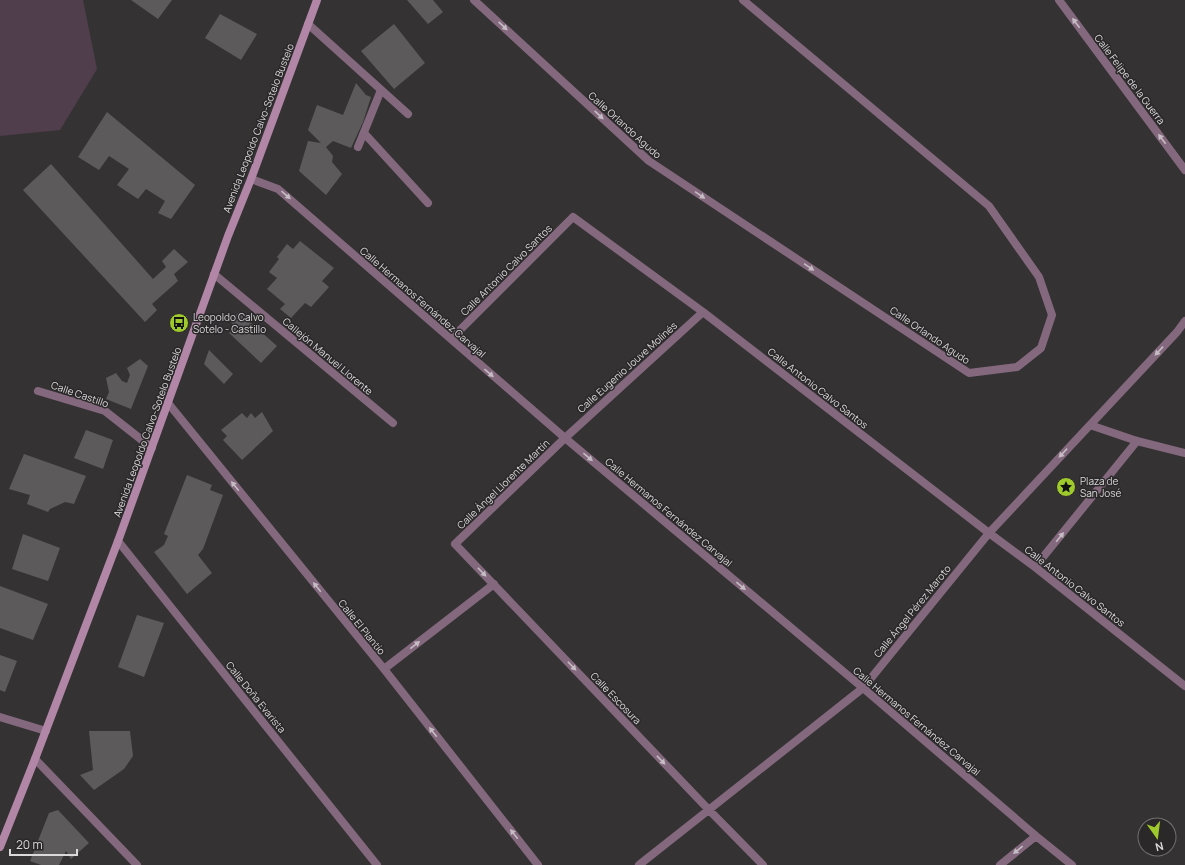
<svg xmlns="http://www.w3.org/2000/svg" width="1185" height="865" font-family="Manrope,sans-serif">
<rect width="100%" height="100%" fill="#353234"/>
<path fill="#503e4c" d="M0 0H83L97 69 60 130 0 136Z"/>
<path fill="#5d5a5c" d="M131 0H172L158 19Z
M407 0H433L443 12 428 24Z
M220 14 257 34 241 60 205 38Z
M394 24 425 63 394 89 361 51Z
M356 83 366 95 371 97 363 122 351 148 333 141 326 147 333 156 332 162 342 174 326 195 299 171 308 141 321 143 308 130 317 105 343 115Z
M107 112 195 185 171 219 158 213 165 201 146 189 138 199 117 185 129 169 109 156 99 170 78 157Z
M51 164 153 279 166 267 162 261 174 249 188 262 174 274 178 281 152 304 157 310 145 322 23 190Z
M300 241 334 268 322 281 329 287 321 296 311 307 305 303 291 318 280 309 285 304 267 289 277 278 269 272 279 259 277 257 287 244 293 249Z
M239 312 277 346 261 363 229 333 235 327 230 321Z
M209 350 233 374 224 384 204 364Z
M140 359 148 366 131 409 106 399 109 392 106 378 116 373 122 381 127 383 130 375 127 368Z
M262 412 273 431 242 460 223 440 227 436 221 430 242 413 247 418 251 413 255 418Z
M86 430 113 440 103 469 74 458Z
M24 454 86 476 74 504 65 502 50 509 48 512 27 504 30 495 9 489Z
M187 475 212 485 210 490 223 495 203 549 198 555 212 573 187 594 154 552 164 545 168 536 164 534Z
M23 534 60 548 48 581 12 569Z
M0 586 48 604 33 640 0 628Z
M137 615 164 623 144 677 118 667Z
M0 655 17 661 5 692 0 690Z
M89 731H130L133 756 124 769 94 790 80 775 93 770Z
M58 810 89 843 71 859 66 851 59 865H41L30 861 49 813Z"/>
<g fill="none" stroke-linecap="round" stroke-linejoin="round">
<path stroke="#84697e" stroke-width="8" d="M474 0 649 161 969 373 1017 367 1041 348 1052 315 1039 277 989 206 743 0
M1059 0 1185 170
M308 24 408 114
M364 133 428 203
M358 147 381 90
M251 179 278 189 565 438 863 688 1036 836 1072 865
M214 274 393 423
M703 312 565 438 455 544 709 810 763 865
M451 339 573 217 703 312 989 533 1035 567 1185 686
M38 391 105 411 152 448
M168 403 384 669 538 865
M1090 425 1137 441 1185 453
M118 541 377 865
M1035 567 1137 441
M384 669 494 584
M0 717 46 731
M35 759 137 865
M639 865 863 688 989 533 1177 332 1185 321
M1000 865 1036 836"/>
<path stroke="#b186a7" stroke-width="8" d="M0 847 35 759 118 541 228 236 251 179 317 0"/>
</g>
<defs><path id="oneway-solid" d="M-6-.8H1V-3.2L6.5 0L1 3.2V.8H-6Z"/></defs>
<g fill="#c5bdc3">
<use href="#oneway-solid" transform="translate(1076 23) rotate(-127)"/>
<use href="#oneway-solid" transform="translate(503 26) rotate(43)"/>
<use href="#oneway-solid" transform="translate(599 115) rotate(43)"/>
<use href="#oneway-solid" transform="translate(1162 139) rotate(-127)"/>
<use href="#oneway-solid" transform="translate(286 195) rotate(41)"/>
<use href="#oneway-solid" transform="translate(700 195) rotate(34)"/>
<use href="#oneway-solid" transform="translate(809 267) rotate(34)"/>
<use href="#oneway-solid" transform="translate(1159 351) rotate(133)"/>
<use href="#oneway-solid" transform="translate(489 373) rotate(41)"/>
<use href="#oneway-solid" transform="translate(1063 453) rotate(133)"/>
<use href="#oneway-solid" transform="translate(588 457) rotate(40)"/>
<use href="#oneway-solid" transform="translate(235 486) rotate(-129)"/>
<use href="#oneway-solid" transform="translate(1060 537) rotate(-51)"/>
<use href="#oneway-solid" transform="translate(482 572) rotate(46)"/>
<use href="#oneway-solid" transform="translate(741 586) rotate(40)"/>
<use href="#oneway-solid" transform="translate(317 587) rotate(-129)"/>
<use href="#oneway-solid" transform="translate(415 645) rotate(-38)"/>
<use href="#oneway-solid" transform="translate(572 666) rotate(46)"/>
<use href="#oneway-solid" transform="translate(433 732) rotate(-128)"/>
<use href="#oneway-solid" transform="translate(661 760) rotate(46)"/>
<use href="#oneway-solid" transform="translate(514 834) rotate(-128)"/>
<use href="#oneway-solid" transform="translate(1018 850) rotate(141)"/>
</g>
<defs>
<g id="bus-disc" transform="scale(1)"><circle r="9.5" fill="#9fca2c" stroke="#2b282a"/><path d="M-5-6H5V4H4V6H2V4H-2V6H-4V4H-5ZM-3.5-4V0h7V-4ZM-3.5 1.2v1.5H-2V1.2ZM2 1.2v1.5H3.5V1.2Z" fill="#111"/></g>
<g id="sight-disc" transform="scale(1)"><circle r="9.5" fill="#9fca2c" stroke="#2b282a"/><path d="M0-6L1.8-2.2L6-1.7L2.9 1.2L3.7 5.4L0 3.3L-3.7 5.4L-2.9 1.2L-6-1.7L-1.8-2.2Z" fill="#111"/></g>
</defs>
<g fill-rule="evenodd">
<use href="#bus-disc" x="179" y="323"/>
<use href="#sight-disc" x="1066" y="487"/>
</g>
<g text-anchor="middle" stroke-width="3" stroke-linejoin="round" paint-order="stroke">
<g font-size="10" fill="#dbd9da" stroke="#2b282a">
<text transform="translate(1130 79) rotate(53)" y="4">Calle Felipe de la Guerra</text>
<text transform="translate(625 125) rotate(42)" y="4">Calle Orlando Agudo</text>
<text transform="translate(258 128) rotate(-69)" y="4">Avenida Leopoldo Calvo-Sotelo Bustelo</text>
<text transform="translate(506 270) rotate(-45)" y="4">Calle Antonio Calvo Santos</text>
<text transform="translate(423 302) rotate(41)" y="4">Calle Hermanos Fernández Carvajal</text>
<text transform="translate(930 335) rotate(34)" y="4">Calle Orlando Agudo</text>
<text transform="translate(328 356) rotate(40)" y="4">Callejón Manuel Llorente</text>
<text transform="translate(627 367) rotate(-42)" y="4">Calle Eugenio Jouve Molinés</text>
<text transform="translate(818 388) rotate(38)" y="4">Calle Antonio Calvo Santos</text>
<text transform="translate(80 394) rotate(19)" y="4">Calle Castillo</text>
<text transform="translate(147 432) rotate(-70)" y="4">Avenida Leopoldo Calvo-Sotelo Bustelo</text>
<text transform="translate(503 484) rotate(-44)" y="4">Calle Ángel Llorente Martín</text>
<text transform="translate(669 512) rotate(40)" y="4">Calle Hermanos Fernández Carvajal</text>
<text transform="translate(1075 586) rotate(38)" y="4">Calle Antonio Calvo Santos</text>
<text transform="translate(912 611) rotate(-51)" y="4">Calle Ángel Pérez Maroto</text>
<text transform="translate(362 627) rotate(51)" y="4">Calle El Plantío</text>
<text transform="translate(256 697) rotate(51)" y="4">Calle Doña Evarista</text>
<text transform="translate(616 698) rotate(46)" y="4">Calle Escosura</text>
<text transform="translate(917 721) rotate(40)" y="4">Calle Hermanos Fernández Carvajal</text>
</g>
<g font-size="10" fill="#dbd9da" stroke="#2b282a" text-anchor="start">
<text x="193" y="321">Leopoldo Calvo<tspan x="193" dy="12">Sotelo - Castillo</tspan></text>
<text x="1080" y="485">Plaza de<tspan x="1080" dy="12">San José</tspan></text>
</g>
</g>
<g transform="translate(1157 837) rotate(166)"><circle r="19" fill="#2b282a" stroke="#716f70"/>
<path d="M0-3L7 15L0 10L-7 15Z" fill="#9fca2c"/>
<text y="-6" font-size="11" font-weight="bold" text-anchor="middle" fill="#dbd9da">N</text>
</g>
<path d="M10 849v6h67v-6" fill="none" stroke="#dbd9da" stroke-width="2"/>
<text x="16" y="849" font-size="12" fill="#dbd9da" stroke="#2b282a" stroke-width="3" paint-order="stroke">20 m</text>
</svg>
